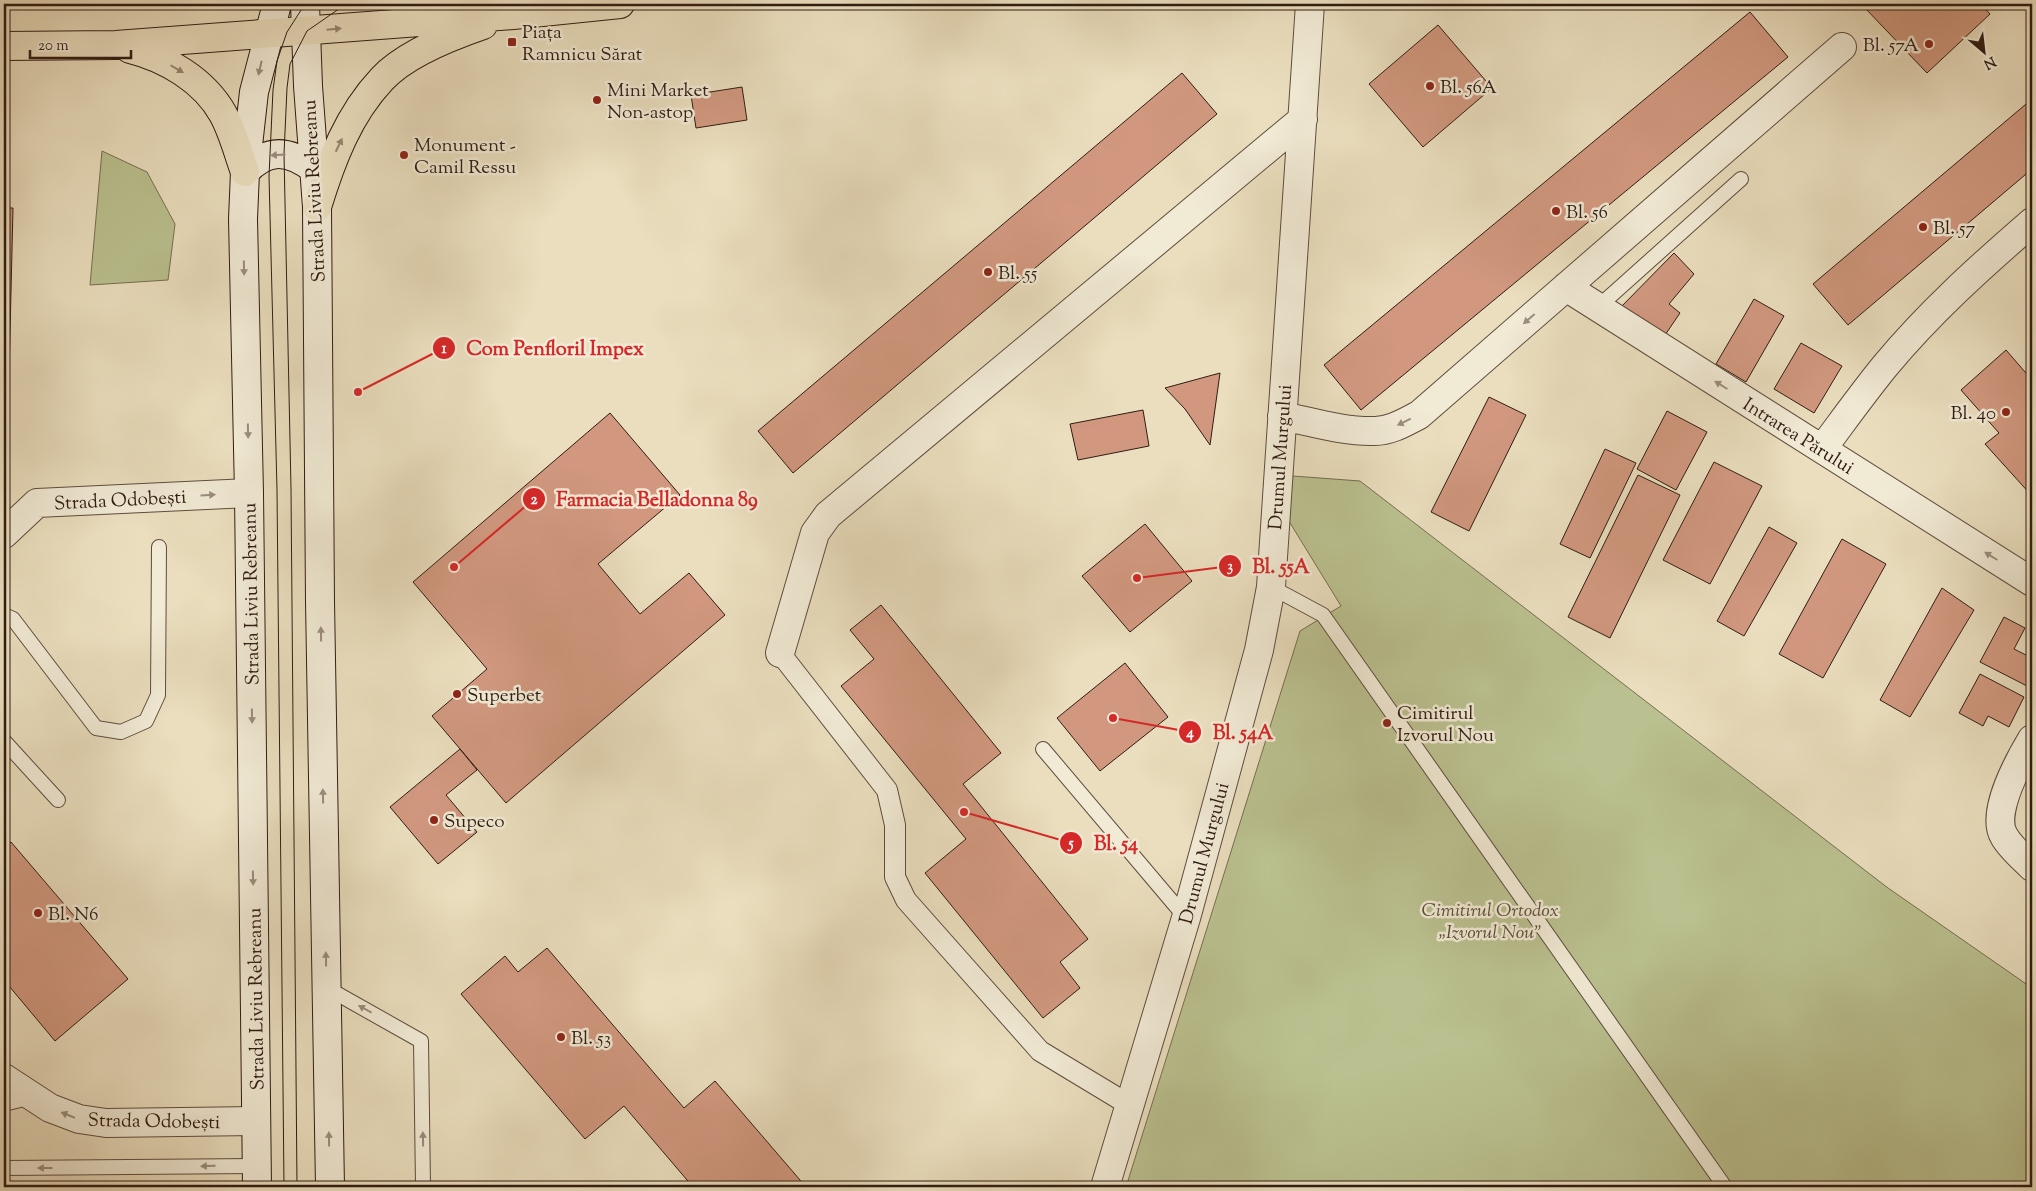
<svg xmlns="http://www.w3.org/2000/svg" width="2036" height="1191" font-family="'Sorts Mill Goudy',serif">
<rect width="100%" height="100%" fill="#eadebe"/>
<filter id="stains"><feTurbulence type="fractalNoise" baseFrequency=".004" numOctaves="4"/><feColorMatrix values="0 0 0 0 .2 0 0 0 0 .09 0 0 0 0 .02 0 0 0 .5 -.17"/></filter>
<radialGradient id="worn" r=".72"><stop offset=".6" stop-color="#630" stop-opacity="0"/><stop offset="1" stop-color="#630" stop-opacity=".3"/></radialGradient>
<path fill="#bac08f" stroke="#756e51" d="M102 151 147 172 175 224 168 280 90 285Z
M1293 476 1360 481 1888 888 2032 988V1187H1126L1300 631 1341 606 1287 518Z"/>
<path fill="#d1987f" stroke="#301c13" d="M1867 4H1981L1990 14 1927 73 1864 7Z
M1750 12 1788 57 1361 410 1324 365Z
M1438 25 1492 88 1423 147 1369 84Z
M1182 73 1217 114 793 473 758 431Z
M742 87 747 120 696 128 691 95Z
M2032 99V169L1848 325 1813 284Z
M4 208H13L8 417 4 421Z
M1674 253 1694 274 1669 304 1680 313 1663 338 1617 311Z
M1754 299 1784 316 1746 382 1716 364Z
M1801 343 1842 366 1814 413 1774 389Z
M2006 350 2032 380V496L1985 444 1999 433 1961 390Z
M1220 373 1210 445 1185 409 1165 388Z
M1489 397 1526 415 1469 531 1431 512Z
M1143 410 1149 446 1078 460 1070 424Z
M1667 411 1707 432 1676 490 1637 469Z
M610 413 680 495 598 564 640 614 689 573 725 615 506 803 432 716 487 669 413 582Z
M1605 449 1636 463 1590 558 1560 544Z
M1714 462 1762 486 1710 584 1663 560Z
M1638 475 1680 495 1610 638 1568 617Z
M1145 524 1192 581 1130 632 1082 576Z
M1769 527 1797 543 1744 636 1717 621Z
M1842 539 1886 564 1823 678 1779 654Z
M1942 588 1974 610 1910 717 1880 700Z
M881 605 1001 753 963 784 1088 939 1060 962 1080 988 1043 1018 925 873 966 839 841 686 874 659 850 630Z
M2004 617 2025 628 2014 649 2032 658V680L2029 687 1980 662Z
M1125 663 1168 717 1100 771 1057 718Z
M1980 674 2024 697 2009 727 1988 716 1983 726 1959 713Z
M460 749 477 770 446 795 477 832 438 864 390 807Z
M11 842 128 979 55 1041 4 980V848Z
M547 948 684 1108 715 1081 806 1187H693L624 1106 585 1139 461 994 505 956 518 972Z"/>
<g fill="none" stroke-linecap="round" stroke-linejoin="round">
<g stroke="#5e4c3e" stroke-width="16">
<path id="service" d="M1597 308 1741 179
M1271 587 1323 615 1725 1187
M4 615 13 619 96 728 121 732 146 721 158 695 159 547
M4 741 58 800
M1043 749 1186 918
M327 988 421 1041 423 1187
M4 1104 32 1097
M4 1168 256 1166"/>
</g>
<g stroke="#5e4c3e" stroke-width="22">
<path id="pedestrian" d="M780 653 887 790 895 825V877L906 900 1040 1051 1131 1106"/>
</g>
<g stroke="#5e4c3e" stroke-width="30">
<path id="minor" d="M1566 287 2032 582
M1282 416C1312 422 1344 432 1375 431 1391 431 1405 422 1419 415L1842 47
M1822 449C1843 421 1863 393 1885 366 1929 313 1980 267 2032 222
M4 534 37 503 249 493
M780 653 815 533 828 515 1303 119
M2032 739C2020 759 1990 813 2004 836 2010 847 2023 858 2032 867
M4 1078 50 1108 79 1119 106 1123 256 1121
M1105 1187 1186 918 1259 650 1271 587 1310 4"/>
</g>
<g stroke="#301c13" stroke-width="30">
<path id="secondary" d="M305 4 308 86 317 207 320 601 330 1187
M245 172C267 148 288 149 314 169
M257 1187 249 493 243 219 245 172 254 92 277 4"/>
</g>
<g stroke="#301c13" stroke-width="30">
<path id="primary" d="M4 46 116 45 513 15 620 4
M130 49C166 58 204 80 223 114 233 132 238 153 245 172
M317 207C331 161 348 115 382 79 405 54 451 36 483 25"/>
</g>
<use href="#service" stroke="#f1ead5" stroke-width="14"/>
<use href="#pedestrian" stroke="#f1ead5" stroke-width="20"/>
<use href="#minor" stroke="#f1ead5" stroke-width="28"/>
<use href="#secondary" stroke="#f1ead5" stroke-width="28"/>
<use href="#primary" stroke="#eadebe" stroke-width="28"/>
<path stroke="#301c13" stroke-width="1" d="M284 1187 277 490 269 176 273 90 277 61 287 32 305 4
M297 1187 291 489 284 154 287 88 290 64 307 31 346 4"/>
</g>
<defs><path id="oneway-solid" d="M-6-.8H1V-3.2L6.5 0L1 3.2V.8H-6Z" transform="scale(1.25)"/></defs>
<g fill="#968771">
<use href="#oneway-solid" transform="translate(334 29) rotate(-5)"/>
<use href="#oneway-solid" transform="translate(177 69) rotate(30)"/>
<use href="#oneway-solid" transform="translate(339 145) rotate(-64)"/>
</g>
<g fill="#9a8d7e">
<use href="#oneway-solid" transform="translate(260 68) rotate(103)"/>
<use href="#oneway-solid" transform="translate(278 155) rotate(176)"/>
<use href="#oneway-solid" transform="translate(244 268) rotate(89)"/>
<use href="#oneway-solid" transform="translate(1529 319) rotate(139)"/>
<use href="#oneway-solid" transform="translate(1721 385) rotate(-148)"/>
<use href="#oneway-solid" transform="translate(1404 422) rotate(154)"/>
<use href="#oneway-solid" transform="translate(248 431) rotate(89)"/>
<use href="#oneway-solid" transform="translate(208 495) rotate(-3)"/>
<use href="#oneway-solid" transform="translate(1991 556) rotate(-148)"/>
<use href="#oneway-solid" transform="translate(321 634) rotate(-91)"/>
<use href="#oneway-solid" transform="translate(252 716) rotate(89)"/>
<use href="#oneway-solid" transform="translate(323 796) rotate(-91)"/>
<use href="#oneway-solid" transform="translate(253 878) rotate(89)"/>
<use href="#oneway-solid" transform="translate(326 959) rotate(-91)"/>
<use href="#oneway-solid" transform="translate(365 1009) rotate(-151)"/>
<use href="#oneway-solid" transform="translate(68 1115) rotate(-158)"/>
<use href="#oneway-solid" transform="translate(329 1139) rotate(-91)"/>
<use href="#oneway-solid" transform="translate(423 1139) rotate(-91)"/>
<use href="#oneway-solid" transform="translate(208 1166) rotate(179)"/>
<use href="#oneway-solid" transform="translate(45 1168) rotate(180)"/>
</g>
<g fill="#8f2418" stroke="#f1ead5" stroke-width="2">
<rect x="507" y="37" width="10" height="10" rx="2.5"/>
<circle cx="1929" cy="44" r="5"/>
<circle cx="1430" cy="86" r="5"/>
<circle cx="597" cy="100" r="5"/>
<circle cx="404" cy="155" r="5"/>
<circle cx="1556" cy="211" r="5"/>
<circle cx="1923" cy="227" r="5"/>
<circle cx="988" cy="272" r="5"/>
<circle cx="2006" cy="412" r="5"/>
<circle cx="457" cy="694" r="5"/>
<circle cx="1387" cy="723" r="5"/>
<circle cx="434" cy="820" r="5"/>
<circle cx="38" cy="913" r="5"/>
<circle cx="561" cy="1037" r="5"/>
</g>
<g text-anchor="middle" stroke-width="5" stroke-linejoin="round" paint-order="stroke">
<g font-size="19" fill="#301c13" stroke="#f1ead5" text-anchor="start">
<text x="522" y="38">Piața<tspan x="522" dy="22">Ramnicu Sărat</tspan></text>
<text x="1919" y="51" text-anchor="end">Bl. 57A</text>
<text x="1440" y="93">Bl. 56A</text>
<text x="607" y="96">Mini Market<tspan x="607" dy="22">Non-astop</tspan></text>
<text x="414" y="151">Monument -<tspan x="414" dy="22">Camil Ressu</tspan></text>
<text x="1566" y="218">Bl. 56</text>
<text x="1933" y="234">Bl. 57</text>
<text x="998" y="279">Bl. 55</text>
<text x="1996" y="419" text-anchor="end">Bl. 40</text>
<text x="467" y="701">Superbet</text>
<text x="1397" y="719">Cimitirul<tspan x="1397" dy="22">Izvorul Nou</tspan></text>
<text x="444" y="827">Supeco</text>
<text x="48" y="920">Bl. N6</text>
<text x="571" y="1044">Bl. 53</text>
</g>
<g font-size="19" fill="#301c13" stroke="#f1ead5">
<text transform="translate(313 191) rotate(-93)" y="7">Strada Liviu Rebreanu</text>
<text transform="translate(1799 435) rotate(32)" y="7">Intrarea Părului</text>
<text transform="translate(1279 457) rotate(-86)" y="7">Drumul Murgului</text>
<text transform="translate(120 499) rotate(-3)" y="7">Strada Odobești</text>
<text transform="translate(250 594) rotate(-91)" y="7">Strada Liviu Rebreanu</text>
<text transform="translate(1203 853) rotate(-75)" y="7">Drumul Murgului</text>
<text transform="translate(255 999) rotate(-91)" y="7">Strada Liviu Rebreanu</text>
<text transform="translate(154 1120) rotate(1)" y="7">Strada Odobești</text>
</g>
<g font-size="19" font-style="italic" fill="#594d38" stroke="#f1ead5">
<text x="1490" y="916">Cimitirul Ortodox<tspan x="1490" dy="22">„Izvorul Nou”</tspan></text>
</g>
</g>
<path fill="none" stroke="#d62828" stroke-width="2" d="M358 392L444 348M454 567L534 499M1137 578L1230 566M1113 718L1190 732M964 812L1071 843"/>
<g fill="#d62828" stroke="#f1ead5" stroke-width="2">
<circle cx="358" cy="392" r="5"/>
<circle cx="454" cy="567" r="5"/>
<circle cx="1137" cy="578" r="5"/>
<circle cx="1113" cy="718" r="5"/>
<circle cx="964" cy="812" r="5"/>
<circle cx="444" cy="348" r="12"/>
<circle cx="534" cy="499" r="12"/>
<circle cx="1230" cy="566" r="12"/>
<circle cx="1190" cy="732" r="12"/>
<circle cx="1071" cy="843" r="12"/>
</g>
<g font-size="15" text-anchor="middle" font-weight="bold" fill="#fff">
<text x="444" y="353">1</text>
<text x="534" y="504">2</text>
<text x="1230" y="571">3</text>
<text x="1190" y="737">4</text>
<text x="1071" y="848">5</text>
</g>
<g font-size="20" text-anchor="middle" font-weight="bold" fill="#d62828" stroke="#f1ead5" stroke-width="5" stroke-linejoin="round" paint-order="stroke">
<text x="555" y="355">Com Penfloril Impex</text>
<text x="657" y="506">Farmacia Belladonna 89</text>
<text x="1281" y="573">Bl. 55A</text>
<text x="1243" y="739">Bl. 54A</text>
<text x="1116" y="850">Bl. 54</text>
</g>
<rect width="2036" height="1191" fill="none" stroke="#eadebe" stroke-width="20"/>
<rect x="5" y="5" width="2026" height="1181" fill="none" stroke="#301c13" stroke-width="2.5"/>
<rect x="10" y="10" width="2016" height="1171" fill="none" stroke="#301c13"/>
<g transform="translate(1984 52) rotate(152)" stroke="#f1ead5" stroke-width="4" paint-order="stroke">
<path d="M0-4L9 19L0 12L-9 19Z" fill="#301c13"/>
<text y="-8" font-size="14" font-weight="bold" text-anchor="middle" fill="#301c13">N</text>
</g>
<path d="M30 50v8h101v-8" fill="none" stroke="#301c13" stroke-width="2.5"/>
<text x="38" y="50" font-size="15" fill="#301c13" stroke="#f1ead5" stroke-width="4" paint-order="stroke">20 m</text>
<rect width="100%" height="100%" filter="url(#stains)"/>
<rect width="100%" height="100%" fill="url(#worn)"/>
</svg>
